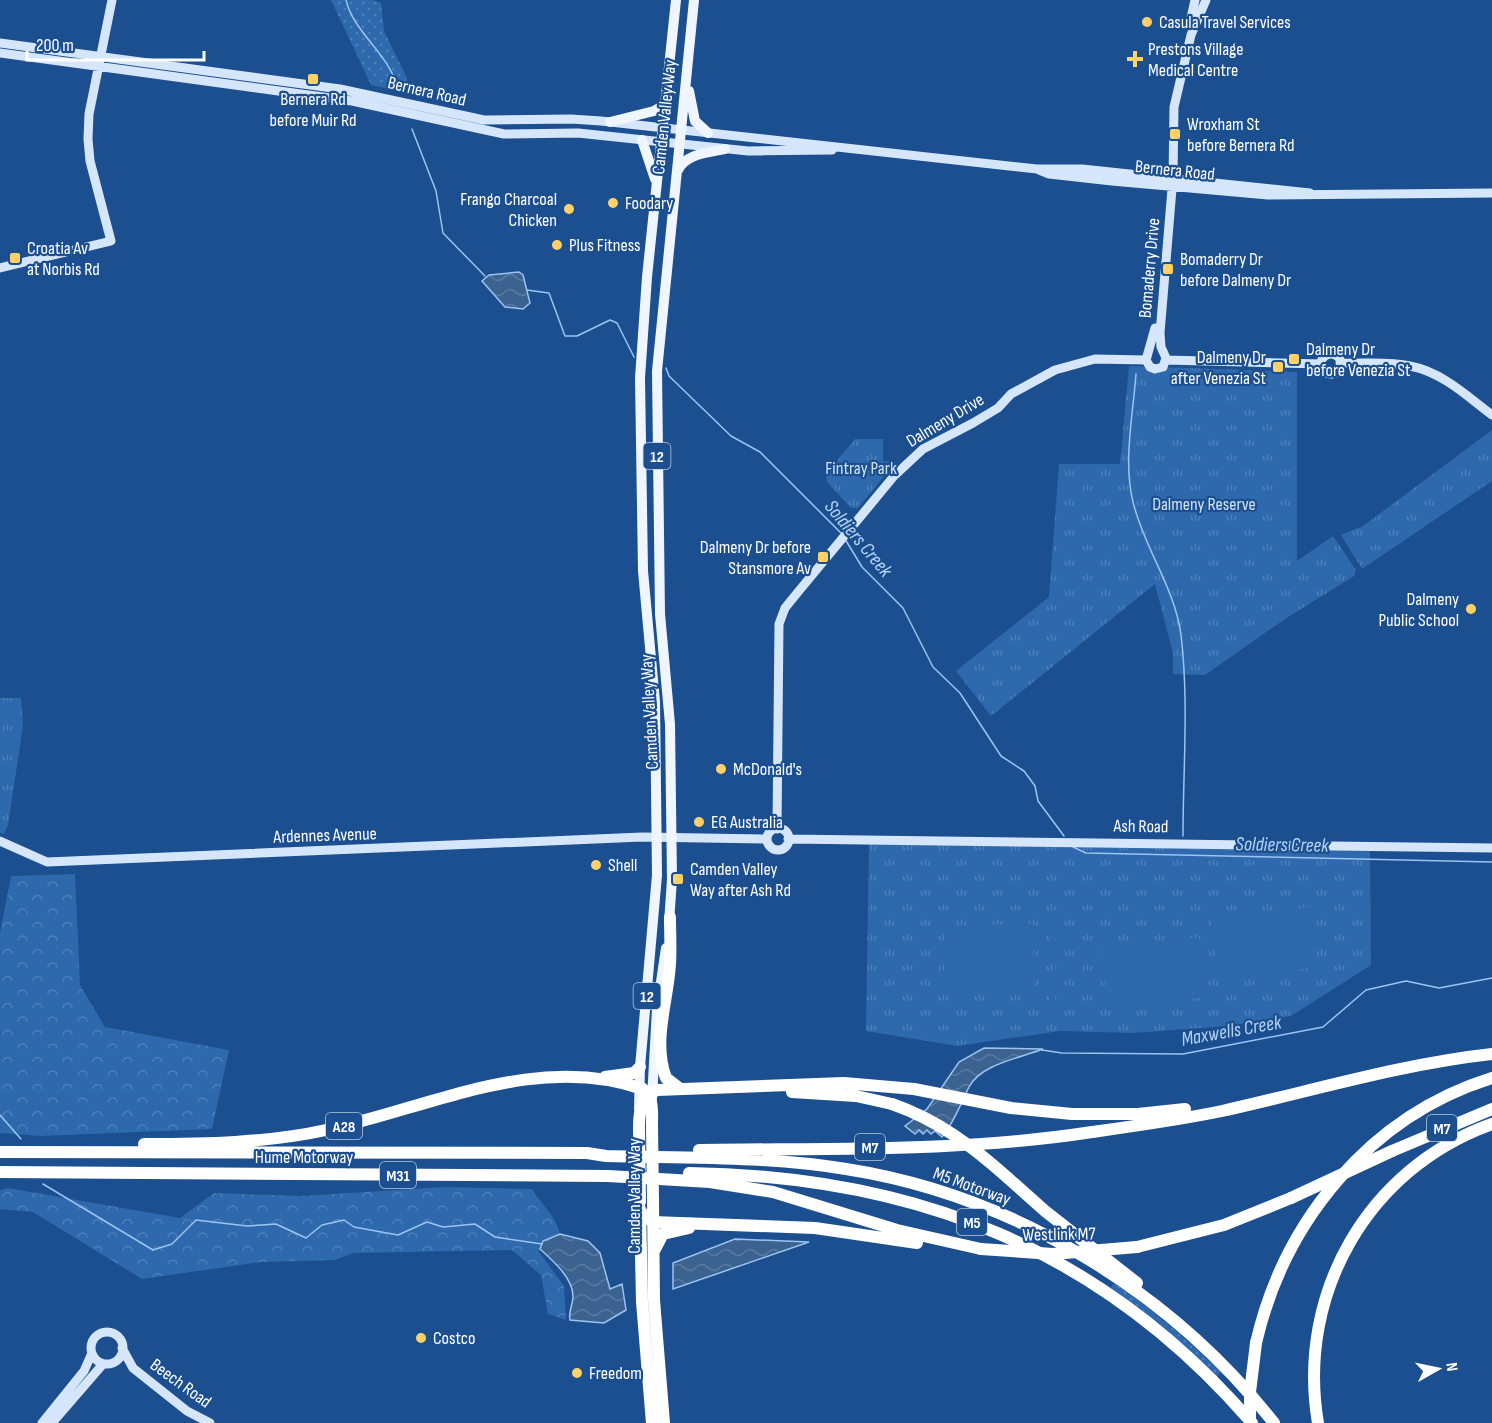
<svg xmlns="http://www.w3.org/2000/svg" width="1492" height="1423" font-family="'Sofia Sans Condensed',sans-serif">
<defs>
<pattern id="grass-dots" width="8" height="8" patternUnits="userSpaceOnUse" patternTransform="scale(1.5)"><rect width="8" height="8" fill="#2e69ad"/><path d="M2 2h.1M6 6h.1" fill="none" stroke="#4d80b9" stroke-width="1.8" stroke-linecap="round"/></pattern>
<pattern id="forest-crowns" width="20" height="18" patternUnits="userSpaceOnUse" patternTransform="scale(1.5)"><rect width="20" height="18" fill="#2e69ad"/><path d="M2 6a3 3 0 1 1 6 0M12 15a3 3 0 1 1 6 0" fill="none" stroke="#4d80b9"/></pattern>
<pattern id="park-tufts" width="24" height="20" patternUnits="userSpaceOnUse" patternTransform="scale(1.5)"><rect width="24" height="20" fill="#2e69ad"/><path d="M3 7l-1-3M5 7V3M7 7l1-3M15 17l-1-3M17 17v-4M19 17l1-3" fill="none" stroke="#4d80b9"/></pattern>
<pattern id="water-waves" width="16" height="10" patternUnits="userSpaceOnUse" patternTransform="scale(1.5)"><rect width="16" height="10" fill="#3c6290"/><path d="M0 5q4-4 8 0t8 0" fill="none" stroke="#597aa1"/></pattern>
</defs>
<rect width="100%" height="100%" fill="#1b4f8f"/>
<path fill="url(#grass-dots)" d="M331 0H373L381 3 384 31 407 78 406 93 371 85Z
M1114 1283C1153 1309 1187 1340 1221 1372L1217 1377 1159 1324 1110 1288Z"/>
<path fill="url(#forest-crowns)" d="M75 874 80 985 105 1027 229 1050 212 1129 41 1136 0 1133V933L11 876Z
M444 1187 532 1189C541 1204 556 1216 560 1234L543 1241 539 1252 564 1286 566 1320 548 1314 541 1275 512 1250 353 1253 335 1260 261 1262 142 1279 33 1212 0 1209V1190L8 1188 180 1218 214 1193 302 1196Z"/>
<path fill="url(#park-tufts)" d="M1129 366 1297 372V561L1333 536 1356 570 1354 576 1285 619 1205 675 1173 674V653L1155 584 991 716 956 671 1049 597 1059 464H1120Z
M1492 430V481L1362 569 1341 535 1363 526Z
M855 439H883V461L896 462 858 508H851L827 482 826 474Z
M0 698H21L23 726 8 825 4 834 0 833Z
M869 844 1370 851 1371 965 1291 1016 1228 1026 1133 1033 1060 1031 957 1046 866 1031Z"/>
<path fill="#2e69ad" d="M1309 907 1317 967 1219 980 1211 920Z
M1051 910 1062 911V918H1059L1058 962 1056 918 1055 1009H1049L1051 967 1053 1002 1055 918 1051 958Z
M1033 924 1034 990 945 992 944 926Z
M1199 937 1207 997 1109 1010 1101 950Z"/>
<path fill="url(#water-waves)" stroke="#9cc4f0" stroke-width="1.5" d="M519 272 523 275 530 303 523 309 505 307 482 281 489 275Z
M984 1048 1043 1049C1020 1058 981 1064 969 1087 960 1105 955 1121 942 1137L935 1131 931 1134 927 1130 923 1134 919 1130 915 1134 905 1126 927 1109 959 1062Z
M560 1234 588 1241 600 1253 610 1289 622 1284 626 1310 604 1323 570 1320C568 1312 573 1305 573 1296 573 1278 552 1260 540 1249L543 1241Z
M735 1239 809 1242 673 1289V1263Z"/>
<g fill="none" stroke-linecap="round" stroke-linejoin="round">
<path stroke="#9cc4f0" stroke-width="1.5" d="M346 0C354 33 388 53 397 86
M412 129 436 191 443 233 485 276
M527 290 549 293 565 336H577L610 320 617 323 634 357
M666 368 669 376 731 436 760 452 841 533
M1136 374C1133 415 1123 462 1133 502 1144 548 1175 588 1181 635 1189 701 1183 770 1183 836
M845 539 862 567 903 608 933 667 960 693 1001 756 1024 771 1035 786 1038 801 1064 836
M1073 847 1086 853 1492 862
M1042 1050 1062 1053 1183 1054 1323 1027 1366 990 1406 981 1439 988 1492 978
M0 1115 21 1139
M43 1184 153 1250 172 1244 196 1220 247 1226 276 1224 306 1238 322 1225 344 1220 354 1227 398 1235 427 1222 443 1227 475 1224 495 1237 542 1244"/>
<path stroke="#d6e6fa" stroke-width="9" d="M1191 18 1195 0
M0 43 340 89 484 120 571 119 601 121 1037 169H1082L1310 193
M0 53 352 101 504 134 578 133 748 151 832 150
M1039 170 1049 174 1112 181 1268 195 1492 193
M0 268 111 241 90 161 88 139 89 114 112 0
M1321 364a10 10 0 1 1 20 0a10 10 0 1 1-20 0Z
M1146 360 1150 367 1155 369 1163 367 1166 358 1161 347 1160 333 1173 177 1174 107 1191 35 1206 0
M1146 360 1155 328
M1166 360 1321 364
M1340 363C1363 364 1388 361 1410 366 1442 372 1467 396 1492 415
M767 839a11 11 0 1 1 22 0a11 11 0 1 1-22 0Z
M777 829 779 624 785 608 798 592 894 476 923 449 973 423 998 408 1011 394 1055 370 1095 359 1146 360
M788 839 1492 848
M0 841 47 862 642 837 767 839
M91 1348a16 16 0 1 1 32 0a16 16 0 1 1-32 0Z
M122 1348 133 1368 187 1411 210 1423
M42 1423 84 1371 92 1353
M52 1423 103 1364"/>
<path stroke="#f0f6ff" stroke-width="10" d="M689 91 695 121 708 133
M610 122 654 111 665 105
M642 140 655 179
M678 170C686 153 709 153 725 149
M669 923 672 879 670 724 660 614 657 371 694 0
M652 1099 657 1009 666 948
M639 1109 640 1067 657 875 655 702 643 571 640 378 647 277 676 0"/>
<path stroke="#fff" stroke-width="12" d="M670 917C670 933 671 948 670 964 668 1001 652 1041 666 1078L679 1088
M605 1077 634 1073 640 1067
M792 1092 856 1096 892 1104
M639 1127C639 1112 641 1097 657 1090L844 1083 914 1089 1011 1108 1072 1114H1138L1185 1109
M144 1144C204 1144 267 1143 326 1130 429 1108 536 1052 643 1089 654 1097 652 1114 652 1127
M699 1150C829 1148 963 1152 1092 1132 1135 1126 1179 1120 1222 1111 1312 1091 1401 1064 1492 1054
M1392 1151 1492 1109
M0 1152 587 1153 606 1156C686 1158 767 1156 846 1169 1013 1195 1170 1291 1274 1423
M0 1172 608 1176 710 1182 773 1192 897 1230 981 1249
M689 1173C916 1176 1102 1249 1252 1423
M1008 1178 1045 1211 1137 1283
M653 1201 654 1300 664 1423
M640 1209 642 1302 652 1423
M641 1212 652 1222 815 1228 917 1243
M1137 1247 1224 1225 1291 1198
M654 1251 663 1234 689 1228
M1256 1343C1284 1221 1370 1116 1492 1078
M1318 1423C1296 1294 1368 1168 1492 1124"/>
<path stroke="#fff" stroke-width="12" d="M892 1104C938 1120 972 1146 1008 1178
M639 1127 640 1202
M652 1127 653 1201
M1291 1198 1392 1151
M981 1249 1053 1254 1137 1247
M1250 1423V1392L1256 1343"/>
</g>
<g fill="#ffd166" stroke="#1b4f8f" stroke-width="2">
<circle cx="1147" cy="22" r="6"/>
<path d="M1132 50h6v6h6v6h-6v6h-6v-6h-6v-6h6z"/>
<rect x="307" y="73" width="12" height="12" rx="3"/>
<rect x="1169" y="128" width="12" height="12" rx="3"/>
<circle cx="613" cy="203" r="6"/>
<circle cx="569" cy="209" r="6"/>
<circle cx="557" cy="245" r="6"/>
<rect x="9" y="252" width="12" height="12" rx="3"/>
<rect x="1162" y="263" width="12" height="12" rx="3"/>
<rect x="1288" y="353" width="12" height="12" rx="3"/>
<rect x="1272" y="361" width="12" height="12" rx="3"/>
<rect x="817" y="551" width="12" height="12" rx="3"/>
<circle cx="1471" cy="609" r="6"/>
<circle cx="721" cy="769" r="6"/>
<circle cx="699" cy="822" r="6"/>
<circle cx="596" cy="865" r="6"/>
<rect x="672" y="873" width="12" height="12" rx="3"/>
<circle cx="421" cy="1338" r="6"/>
<circle cx="577" cy="1373" r="6"/>
</g>
<g text-anchor="middle" stroke-width="4.5" stroke-linejoin="round" paint-order="stroke">
<g fill="#1b4f8f" stroke="#bbcadd" stroke-width="1.5">
<rect x="643.5" y="443" width="27" height="26" rx="4.5"/>
<rect x="633.5" y="983" width="27" height="26" rx="4.5"/>
<rect x="326" y="1113" width="36" height="26" rx="4.5"/>
<rect x="1427" y="1115" width="30" height="26" rx="4.5"/>
<rect x="855" y="1134" width="30" height="26" rx="4.5"/>
<rect x="380" y="1162" width="36" height="26" rx="4.5"/>
<rect x="957" y="1209" width="30" height="26" rx="4.5"/>
</g>
<g font-size="16" font-weight="bold" fill="#fff">
<text x="657" y="462">12</text>
<text x="647" y="1002">12</text>
<text x="344" y="1132">A28</text>
<text x="1442" y="1134">M7</text>
<text x="870" y="1153">M7</text>
<text x="398" y="1181">M31</text>
<text x="972" y="1228">M5</text>
</g>
<g font-size="18" fill="#fff" stroke="#1b4f8f" text-anchor="start">
<text x="1159" y="28">Casula Travel Services</text>
<text x="1148" y="55">Prestons Village<tspan x="1148" dy="21">Medical Centre</tspan></text>
<text x="313" y="105" text-anchor="middle">Bernera Rd<tspan x="313" dy="21">before Muir Rd</tspan></text>
<text x="1187" y="130">Wroxham St<tspan x="1187" dy="21">before Bernera Rd</tspan></text>
<text x="557" y="205" text-anchor="end">Frango Charcoal<tspan x="557" dy="21">Chicken</tspan></text>
<text x="625" y="209">Foodary</text>
<text x="569" y="251">Plus Fitness</text>
<text x="27" y="254">Croatia Av<tspan x="27" dy="21">at Norbis Rd</tspan></text>
<text x="1180" y="265">Bomaderry Dr<tspan x="1180" dy="21">before Dalmeny Dr</tspan></text>
<text x="1306" y="355">Dalmeny Dr<tspan x="1306" dy="21">before Venezia St</tspan></text>
<text x="1266" y="363" text-anchor="end">Dalmeny Dr<tspan x="1266" dy="21">after Venezia St</tspan></text>
<text x="811" y="553" text-anchor="end">Dalmeny Dr before<tspan x="811" dy="21">Stansmore Av</tspan></text>
<text x="1459" y="605" text-anchor="end">Dalmeny<tspan x="1459" dy="21">Public School</tspan></text>
<text x="733" y="775">McDonald's</text>
<text x="711" y="828">EG Australia</text>
<text x="608" y="871">Shell</text>
<text x="690" y="875">Camden Valley<tspan x="690" dy="21">Way after Ash Rd</tspan></text>
<text x="433" y="1344">Costco</text>
<text x="589" y="1379">Freedom</text>
</g>
<g font-size="18" fill="#fff" stroke="#1b4f8f">
<text transform="translate(427 91) rotate(13)" y="6">Bernera Road</text>
<text transform="translate(664 117) rotate(-84)" y="6">Camden Valley Way</text>
<text transform="translate(1175 170) rotate(6)" y="6">Bernera Road</text>
<text transform="translate(1149 268) rotate(-85)" y="6">Bomaderry Drive</text>
<text transform="translate(945 420) rotate(-31)" y="6">Dalmeny Drive</text>
<text transform="translate(649 712) rotate(-93)" y="6">Camden Valley Way</text>
<text transform="translate(1141 826) rotate(1)" y="6">Ash Road</text>
<text transform="translate(325 835) rotate(-2)" y="6">Ardennes Avenue</text>
<text x="304" y="1163">Hume Motorway</text>
<text transform="translate(972 1186) rotate(20)" y="6">M5 Motorway</text>
<text transform="translate(634 1196) rotate(-90)" y="6">Camden Valley Way</text>
<text transform="translate(1059 1234) rotate(-1)" y="6">Westlink M7</text>
<text transform="translate(181 1383) rotate(36)" y="6">Beech Road</text>
</g>
<g font-size="18" fill="#cfe3fa" stroke="#1b4f8f">
<text x="861" y="474">Fintray Park</text>
<text x="1204" y="510">Dalmeny Reserve</text>
</g>
<g font-size="20" font-style="italic" fill="#b5d3f5" stroke="#1b4f8f">
<text transform="translate(859 538) rotate(50)" y="7">Soldiers Creek</text>
<text transform="translate(1282 844) rotate(1)" y="7">Soldiers Creek</text>
<text transform="translate(1231 1030) rotate(-10)" y="7">Maxwells Creek</text>
</g>
</g>
<g transform="translate(1438 1369) rotate(81)" stroke="#1b4f8f" stroke-width="4.5" paint-order="stroke">
<path d="M0-4.5L10 22L0 15L-10 22Z" fill="#ffffff"/>
<text y="-9" font-size="16" font-weight="bold" text-anchor="middle" fill="#ffffff">N</text>
</g>
<path d="M27 51v9h177v-9" fill="none" stroke="#ffffff" stroke-width="3"/>
<text x="36" y="51" font-size="18" fill="#ffffff" stroke="#1b4f8f" stroke-width="4.5" paint-order="stroke">200 m</text>
</svg>
